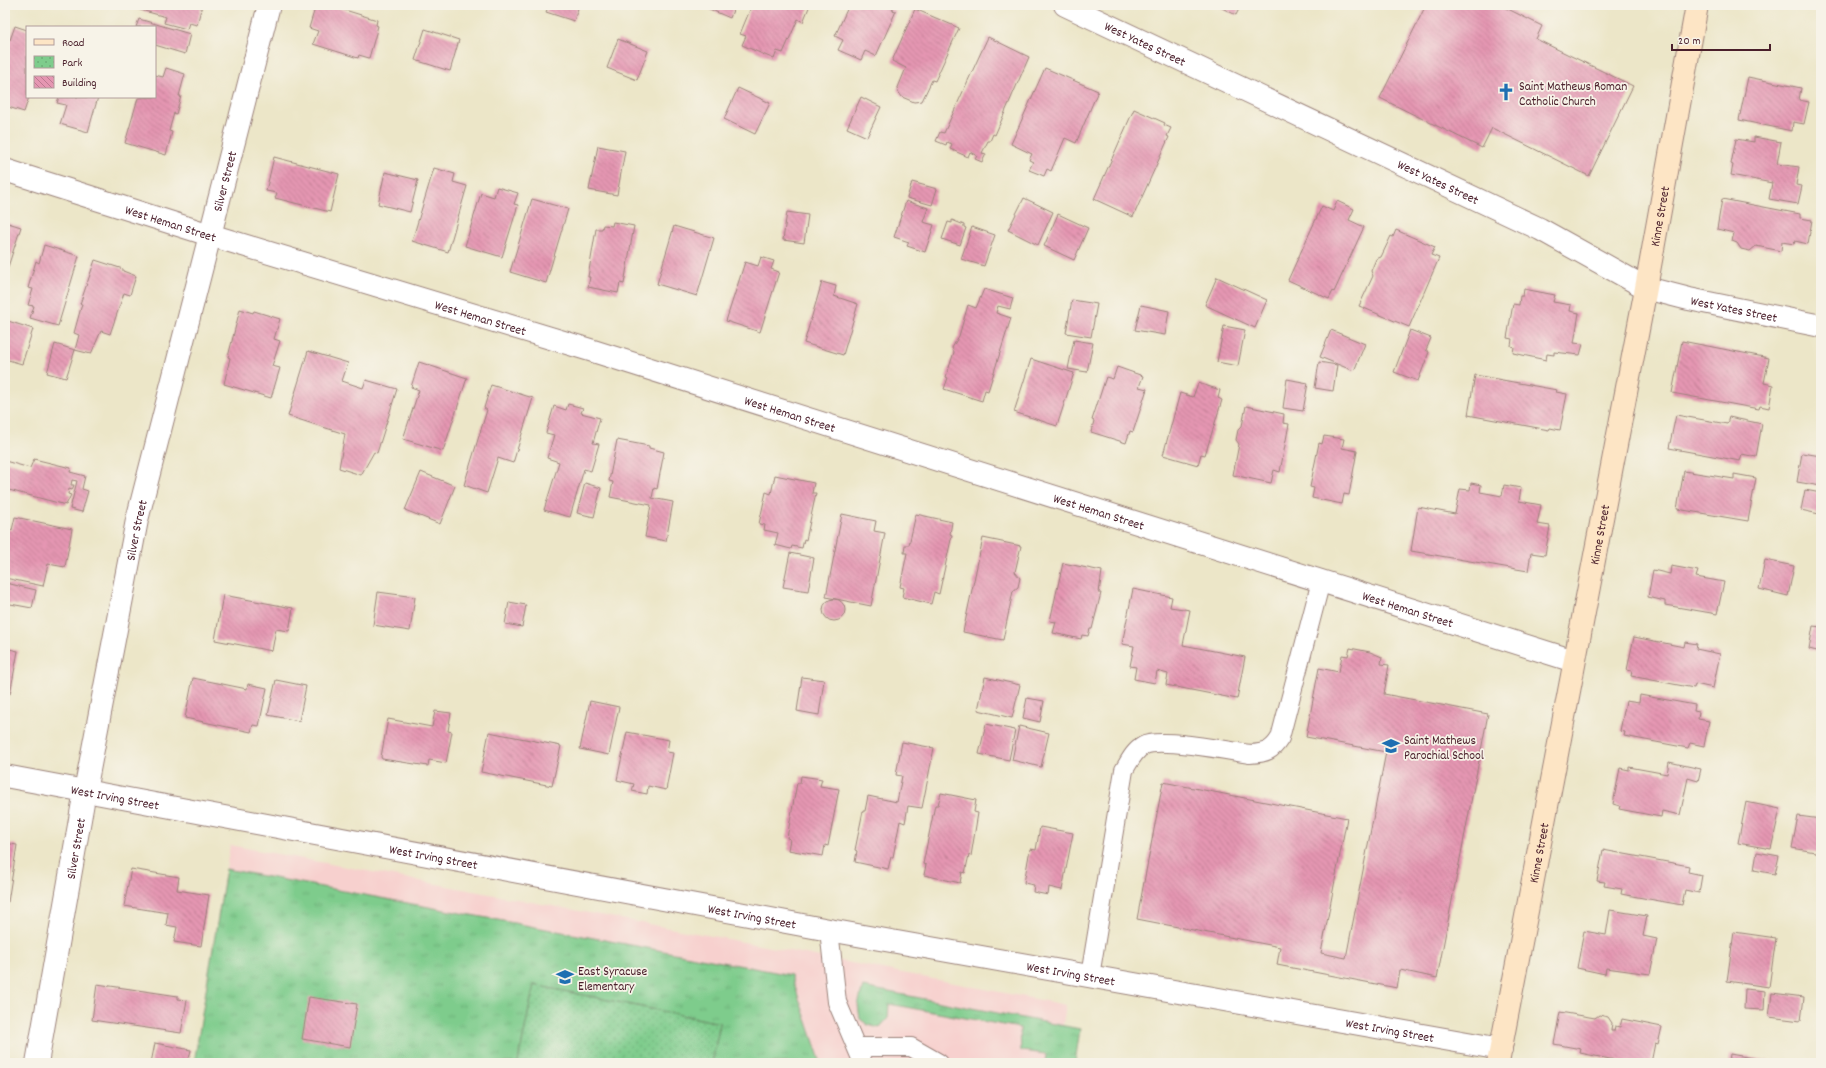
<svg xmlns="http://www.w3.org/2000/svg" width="1826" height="1068" font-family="Dekko,sans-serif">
<defs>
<pattern id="grass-tufts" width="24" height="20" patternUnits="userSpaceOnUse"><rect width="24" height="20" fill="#7ecc8c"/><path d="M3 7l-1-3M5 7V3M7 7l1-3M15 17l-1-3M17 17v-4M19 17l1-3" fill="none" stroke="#6eaf79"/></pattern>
<pattern id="park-dots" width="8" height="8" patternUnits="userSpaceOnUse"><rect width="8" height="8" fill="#7ecc8c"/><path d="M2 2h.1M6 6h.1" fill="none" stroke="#6eaf79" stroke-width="1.8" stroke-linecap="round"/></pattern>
<pattern id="building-back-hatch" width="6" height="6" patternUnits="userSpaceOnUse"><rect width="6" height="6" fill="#e596b2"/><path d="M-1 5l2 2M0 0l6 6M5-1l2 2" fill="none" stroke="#bc7a91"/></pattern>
</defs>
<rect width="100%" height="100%" fill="#f7f3e8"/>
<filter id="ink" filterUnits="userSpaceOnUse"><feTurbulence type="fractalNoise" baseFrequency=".025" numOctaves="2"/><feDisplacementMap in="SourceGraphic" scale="8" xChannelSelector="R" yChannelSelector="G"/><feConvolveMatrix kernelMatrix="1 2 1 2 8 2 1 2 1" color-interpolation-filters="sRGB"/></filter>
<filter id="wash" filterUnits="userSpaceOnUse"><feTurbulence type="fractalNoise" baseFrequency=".012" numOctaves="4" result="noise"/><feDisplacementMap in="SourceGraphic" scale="16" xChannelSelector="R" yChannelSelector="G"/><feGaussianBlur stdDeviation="0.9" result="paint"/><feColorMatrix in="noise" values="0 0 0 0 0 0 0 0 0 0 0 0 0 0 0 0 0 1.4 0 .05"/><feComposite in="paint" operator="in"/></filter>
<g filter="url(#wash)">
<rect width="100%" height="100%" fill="#ece6c8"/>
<path fill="#f7d0ce" d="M230 845 780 949 1066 1005 1057 1063H194Z"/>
<path fill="url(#grass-tufts)" stroke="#64765c" d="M226 869 791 975 821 1063H712L720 1023 534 985 518 1063H194Z
M863 987 1080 1029 1075 1063H1045L1046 1054 1021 1051 1020 1028 889 1004 888 1018 879 1028 868 1025 860 1019 858 1005Z"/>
<path fill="url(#park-dots)" stroke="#64765c" d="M534 985 720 1023 712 1063H518Z"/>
<g id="blocks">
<path fill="url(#building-back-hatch)" d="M138 5H202L197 25 189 23 187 29 164 23 166 17 137 9Z
M316 5 325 7 329 5 377 20 376 25 378 26 369 58 359 55 358 58 313 44 318 31 309 28Z
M549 5H579L574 21 546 12Z
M700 5H735L730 18Z
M752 5H810L803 22 798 19 783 53 777 51 774 59 742 45 746 36 740 34Z
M849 5H895L892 10 896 11 876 56 865 51 861 60 838 50 843 40 835 36Z
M1216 5H1241L1236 15Z
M1426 5H1500L1542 26 1536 39 1633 86 1589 176 1492 128 1482 148 1380 98Z
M915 9 959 28 935 81 932 80 922 101 914 102 902 97 897 90 906 68 892 61Z
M139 19 190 34 185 54 155 45V27H136Z
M15 26 27 30V97H29L24 112 5 106V48L8 39 10 40Z
M425 29 459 40 450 71 415 60Z
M988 37 1029 57 995 135 993 134 990 141H988L982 153 986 154 982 162 975 159 977 156 970 152 968 157 950 149 952 144 947 142 946 145 936 141 940 132 944 133Z
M618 39 648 51 637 80 607 68Z
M166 68 185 74 179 96H181L176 114 174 113 169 131 172 132 166 155 125 143 138 98 155 97V75L163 77Z
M1045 68 1098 91 1076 143 1065 138 1051 171 1047 169 1044 176 1029 170 1033 162 1029 160 1032 154 1011 144Z
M1748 77 1801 88 1799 100 1809 102 1804 124 1793 122 1792 131 1739 120Z
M738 88 770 103 755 134 724 119Z
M59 97H98L88 132 60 124 66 105 57 103Z
M861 97 881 107 867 137 847 128Z
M1134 109 1165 123 1164 125 1171 128 1167 136 1169 137 1133 217 1094 199Z
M1754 137 1781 142 1777 164 1799 167 1796 185 1802 186 1798 204 1769 199 1772 183 1731 175 1733 165 1731 164 1736 139 1754 142Z
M598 146 625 151 617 195 589 190Z
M274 157 339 174 330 212 275 198 277 193 266 191Z
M434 168 455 174 453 182 467 186 448 252 412 241Z
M385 172 418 180 410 212 378 204Z
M912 182 937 189 932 205 907 198Z
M497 187 518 193 514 204 518 205 502 257 465 246 481 193 494 197Z
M1024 198 1053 212 1038 245 1008 230Z
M532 199 568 209 546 283 510 272Z
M1722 199 1800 214V218L1812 220 1808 244 1795 241 1794 244 1782 242 1781 251 1756 246 1750 251 1741 249 1737 243 1732 241 1734 233 1717 229Z
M906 201 928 208 923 222 934 225 925 252 907 246 909 242 894 237Z
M1337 201 1354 209 1349 220 1364 227 1334 292 1333 291 1329 299 1288 280 1322 206 1333 211Z
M787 212 808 215 804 243 783 240Z
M1058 214 1088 228 1074 260 1044 246Z
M952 220 964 225V227L966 228 960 245 942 239 948 222 952 223Z
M5 222 21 227 5 276Z
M613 222 634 226 624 284 620 283 618 293 588 287 590 277H588L596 229H602L603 225 612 226Z
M674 226 714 238 697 296 657 284Z
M972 227 995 235 984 266 961 259Z
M1396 230 1435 247 1431 255 1439 258 1409 327 1359 306 1373 276 1371 271 1376 259 1381 257 1391 236 1393 237Z
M44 245 79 256 58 326 30 318 34 306 28 305 33 289 28 288 36 261 39 263Z
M761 257 774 261 771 269 779 272 760 332 726 321 745 262 758 266Z
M95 260 123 269V271L136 276 130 295 124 293 110 334 101 331 91 354 75 350 79 335 74 333 82 304H80Z
M1217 277 1267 300 1255 328 1205 305Z
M822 282 836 286 834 296 858 304 843 355 804 343Z
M984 289 1013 298 1010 309 998 306 996 313 1011 318 988 391 985 390 982 401 944 389 948 378 946 377 954 352 952 348 959 336 968 305 976 308Z
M1524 289 1555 295 1553 302 1571 305 1570 311 1579 313 1574 343 1583 344 1580 355 1554 352V355L1547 354 1546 360 1513 353 1514 347 1511 346 1512 339 1507 338 1513 304 1519 305 1520 296H1523Z
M1072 300 1097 304 1091 337 1066 333Z
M1141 305 1169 311 1165 335 1135 330Z
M240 309 253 313 254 311 280 319 274 339 280 341 272 366 280 368 271 398 224 384 230 358 228 357Z
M5 320 33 329 22 364 5 359Z
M1224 326 1245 330 1238 366 1217 362Z
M1331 330 1365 344 1354 371 1320 357Z
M1410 330 1431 338 1426 350 1429 352 1418 381 1394 372Z
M1074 340 1093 343 1087 372 1068 369Z
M1682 341 1769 358 1764 383 1773 385 1769 408 1760 406 1759 409 1672 393Z
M55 344 75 350 66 378 47 373Z
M308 351 348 363 342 381 363 388 366 380 397 389 377 453 374 452 361 475 339 468 345 434 288 416Z
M1031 359 1074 373 1057 426 1014 412Z
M419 362 467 378 443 451 403 439 419 390 411 387Z
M1319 362 1337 365 1333 391 1315 388Z
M1117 367 1143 376 1139 387 1147 389 1133 432 1130 431 1126 443 1091 432 1094 421 1092 420 1106 377 1113 379Z
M1475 375 1557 390 1556 392 1567 394 1560 430 1550 428 1549 430 1468 415Z
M1287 379 1308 383 1303 411 1283 408Z
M1198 383 1220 390 1218 398 1222 400 1205 455 1201 454 1198 465 1163 455 1180 393 1193 397Z
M491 385 533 398 513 463 498 458 487 493 464 485 487 410 484 408Z
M568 404 583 408 581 413 600 418 593 443 599 444 591 471 584 469 570 517 544 510 559 462 547 458 554 435 546 433 554 406 566 410Z
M1246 406 1284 414 1283 423 1289 424 1280 472 1274 470 1271 483 1233 475 1239 444 1236 440 1238 430 1242 426Z
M1676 415 1727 424 1729 417 1762 424 1756 457 1742 454 1740 461 1669 448Z
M1324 436 1344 439 1342 448 1357 451 1349 495 1344 494 1342 504 1312 498 1314 488 1310 487 1319 443 1322 444Z
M617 440 649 446V448L664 452 657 489 654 488 652 498 673 502 666 541 645 537 651 505 610 497 613 482 609 481Z
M1802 453 1821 456V486L1797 482Z
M34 459 71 468 70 472 85 476 82 489 88 491 82 512 70 509 77 481 72 480 71 485H74L72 490 69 489 68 494 71 495 66 505 5 489V461L30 468Z
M1684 471 1734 479V474L1756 478 1748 521 1677 509Z
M421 472 455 486 440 524 405 510Z
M775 475 814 483 812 493H816L806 540 804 539 802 548 792 546 791 549 775 545 778 533 764 530 765 525 759 524 766 492 771 494Z
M585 483 601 488 594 517 577 513Z
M1471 483 1481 485 1480 492 1502 496 1504 485 1521 488 1519 501 1541 505 1537 524 1550 526 1545 555 1531 553 1528 571 1411 551 1418 507 1455 514 1460 489 1470 490Z
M1805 490 1821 493 1819 514 1801 510Z
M842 514 876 521 874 531 885 533 871 606 826 597Z
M916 514 952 522 950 534 952 535 939 594 934 592 931 604 902 597 904 588 900 587 907 553H904L905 545H909Z
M15 517 72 529 65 567 48 564 43 586 5 578V528L12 530Z
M983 538 1021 546 1015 572 1020 578 1018 587 1013 591 1003 640 963 632Z
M790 553 814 558 808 591 783 587Z
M1765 560 1794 566 1788 596 1759 589Z
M1063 563 1102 571 1099 593H1101L1092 629H1090L1088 636 1082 635 1081 639 1053 633 1056 622 1050 621Z
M1671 566 1698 571 1696 577 1724 582 1717 614 1665 605V601L1648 597 1653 570 1670 574Z
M6 583 36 590 32 608 5 603Z
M1133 589 1172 597 1170 607 1190 610 1183 645 1245 657 1237 699 1166 685 1168 674 1157 671 1155 683 1134 679 1136 667 1130 666 1134 646 1122 644Z
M378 592 415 597 410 631 373 625Z
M223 595 293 608 289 631 276 629 272 651 215 640Z
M823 610a11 11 0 1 1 22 0a11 11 0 1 1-22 0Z
M509 602 526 605 522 627 505 624Z
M1813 626 1821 627V652L1809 649Z
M1634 637 1684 647 1685 642 1697 644 1696 649 1720 654 1713 688 1695 684 1694 688 1631 676 1632 671 1627 670Z
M5 648 18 651 10 694 5 693Z
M1350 648 1370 652 1382 657 1381 664 1389 665 1384 694 1488 714 1437 978 1400 970 1397 988 1277 965 1280 947 1137 919 1163 782 1347 818 1321 953 1346 958 1386 752 1306 737 1319 668 1339 672 1342 655 1348 656Z
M802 677 824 680 819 715 797 711Z
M985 677 1020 685 1012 718 978 710Z
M193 678 247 689 248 684 267 688 259 726 253 725 251 732 185 718Z
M276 680 306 686 299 721 268 715Z
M1640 695 1695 705 1694 711 1699 712 1698 719 1709 721 1704 746 1690 743 1688 748 1624 736 1625 732 1620 731 1626 701 1639 703Z
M1027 698 1044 701 1040 722 1023 718Z
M590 701 619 707 609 755 580 749Z
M435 711 451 713 448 731 452 732 446 763 429 760 428 766 382 759 381 757 388 719 432 727Z
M986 724 1015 730 1009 760 979 754Z
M1019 726 1049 733 1041 767 1012 760Z
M489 732 561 746 552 786 481 772Z
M627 732 669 740 667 752 673 753 666 790 648 786 647 794 632 791 634 784 617 780Z
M902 742 934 748 922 808 908 806 905 823 900 821 893 857H891L888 869 855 862 857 851 855 850 863 811H865L868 796 897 802 902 776 896 775Z
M1669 762 1701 769 1698 781 1688 778 1680 815 1662 811 1661 817 1619 809 1620 806 1613 804 1620 768 1629 770V767L1667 774Z
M801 776 822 779 820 786 839 789 828 846 825 845 823 856 788 850 790 839 787 838 797 783H800Z
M941 793 976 800 974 812 978 813 971 856 969 855 965 873 962 872 960 883 924 875 926 865 923 864 935 805H938Z
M1746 802 1780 809 1771 849 1738 843Z
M1798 816 1821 819V853L1792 848Z
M1040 827 1073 833 1062 890 1049 887 1048 895 1033 892 1034 885 1024 883 1030 849 1036 850Z
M5 843 17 845 8 902 5 901Z
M1603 850 1689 866 1688 872 1702 875 1699 893 1685 890 1682 905 1621 894 1622 889 1604 886 1605 882 1597 881Z
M1757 852 1779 856 1775 874 1754 870Z
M131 869 179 877 177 890 209 895 201 946 174 942 177 927 166 925 168 913 124 906Z
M1610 910 1647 916 1643 936 1657 939 1650 974 1606 968 1605 974 1577 968 1584 931 1606 935Z
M1734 932 1776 938 1769 987 1727 981Z
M97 984 178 996V999L187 1000 181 1033 92 1020Z
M1745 989 1765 991 1764 1010 1744 1009Z
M1772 993 1804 997 1801 1021 1769 1017Z
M309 997 357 1004 350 1047 302 1039Z
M1560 1012 1595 1018 1599 1015 1608 1017 1612 1023 1611 1031H1614L1615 1026 1620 1027 1622 1019 1662 1027 1658 1044 1655 1043 1651 1063H1630L1580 1053 1581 1049 1554 1044Z
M155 1043 191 1050 188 1063H151Z
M1730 1054 1769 1061 1768 1063H1729Z"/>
</g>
</g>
<g filter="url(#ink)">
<use href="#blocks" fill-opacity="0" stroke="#9b827a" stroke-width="1"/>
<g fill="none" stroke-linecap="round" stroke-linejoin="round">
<g stroke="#9b827a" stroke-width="20">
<path id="lane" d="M829 930 837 1002 863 1063
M1090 976 1124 770C1129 762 1134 751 1143 746 1158 737 1230 751 1250 754 1266 753 1272 751 1280 738L1321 581
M857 1047H911L939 1063"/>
</g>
<g stroke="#9b827a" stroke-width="24">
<g id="street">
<path id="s1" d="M1065 5 1540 229 1646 288 1689 299 1821 326"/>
<path id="s2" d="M5 170 210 235 590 350 1574 661"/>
<path id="s3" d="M5 776 829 930 1501 1049"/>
<path id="s4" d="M37 1063 85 791 137 520 269 5"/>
</g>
</g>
<g stroke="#9b827a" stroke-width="24">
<g id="secondary">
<path id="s5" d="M1498 1063 1646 288 1697 5"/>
</g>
</g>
<use href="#lane" stroke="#fff" stroke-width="18"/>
<use href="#street" stroke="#fff" stroke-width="22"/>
<use href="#secondary" stroke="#fde5c5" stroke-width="22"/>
</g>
</g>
<defs>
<g id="church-bare" transform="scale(1.38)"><path d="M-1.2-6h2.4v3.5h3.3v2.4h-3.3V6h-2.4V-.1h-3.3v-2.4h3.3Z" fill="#1f6fb2" stroke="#f7f3e8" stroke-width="2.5" paint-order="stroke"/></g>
<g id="school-bare" transform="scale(1.38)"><path d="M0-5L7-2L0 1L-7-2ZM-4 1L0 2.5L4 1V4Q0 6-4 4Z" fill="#1f6fb2" stroke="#f7f3e8" stroke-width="2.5" paint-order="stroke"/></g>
</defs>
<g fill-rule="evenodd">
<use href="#church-bare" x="1506" y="92"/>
<use href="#school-bare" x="1391" y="746"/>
<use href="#school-bare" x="565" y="977"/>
</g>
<g text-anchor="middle" stroke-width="3.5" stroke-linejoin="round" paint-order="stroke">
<g font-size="13" fill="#4a1f2b" stroke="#f7f3e8">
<text dy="5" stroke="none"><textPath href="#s1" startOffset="89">West Yates Street</textPath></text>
<text dy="5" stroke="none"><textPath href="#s4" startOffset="902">Silver Street</textPath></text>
<text dy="5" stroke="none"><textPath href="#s1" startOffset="413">West Yates Street</textPath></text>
<text dy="5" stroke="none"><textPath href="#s5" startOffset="862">Kinne Street</textPath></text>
<text dy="5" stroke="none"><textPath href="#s2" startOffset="174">West Heman Street</textPath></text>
<text dy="5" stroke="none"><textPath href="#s1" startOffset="737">West Yates Street</textPath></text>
<text dy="5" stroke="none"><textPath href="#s2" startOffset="498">West Heman Street</textPath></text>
<text dy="5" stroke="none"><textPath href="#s2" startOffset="822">West Heman Street</textPath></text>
<text dy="5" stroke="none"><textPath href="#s2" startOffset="1146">West Heman Street</textPath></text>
<text dy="5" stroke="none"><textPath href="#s4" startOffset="542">Silver Street</textPath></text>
<text dy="5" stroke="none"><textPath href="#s5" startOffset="538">Kinne Street</textPath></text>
<text dy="5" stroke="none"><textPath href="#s2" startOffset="1470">West Heman Street</textPath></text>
<text dy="5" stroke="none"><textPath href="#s3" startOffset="112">West Irving Street</textPath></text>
<text dy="5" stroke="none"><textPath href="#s4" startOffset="218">Silver Street</textPath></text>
<text dy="5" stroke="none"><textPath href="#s5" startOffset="214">Kinne Street</textPath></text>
<text dy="5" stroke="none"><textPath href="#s3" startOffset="436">West Irving Street</textPath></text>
<text dy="5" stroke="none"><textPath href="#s3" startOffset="760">West Irving Street</textPath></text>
<text dy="5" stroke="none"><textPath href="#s3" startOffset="1084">West Irving Street</textPath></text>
<text dy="5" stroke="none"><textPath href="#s3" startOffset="1408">West Irving Street</textPath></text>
</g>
<g font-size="13" fill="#4a1f2b" stroke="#f7f3e8" text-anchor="start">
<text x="1519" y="90">Saint Mathews Roman<tspan x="1519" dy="15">Catholic Church</tspan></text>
<text x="1404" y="744">Saint Mathews<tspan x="1404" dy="15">Parochial School</tspan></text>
<text x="578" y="975">East Syracuse<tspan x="578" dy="15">Elementary</tspan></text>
</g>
</g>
<rect width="1826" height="1068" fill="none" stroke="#f7f3e8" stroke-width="20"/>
<rect x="26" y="26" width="130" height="72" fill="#f7f3e8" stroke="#b29e9c"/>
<rect x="34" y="39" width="20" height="6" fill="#fde5c5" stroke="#b29e9c"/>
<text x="62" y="46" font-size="12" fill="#4a1f2b">Road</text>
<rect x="34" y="56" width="20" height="12" fill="url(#park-dots)" stroke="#b29e9c"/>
<text x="62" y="66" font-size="12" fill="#4a1f2b">Park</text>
<rect x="34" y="76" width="20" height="12" fill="url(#building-back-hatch)" stroke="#b29e9c"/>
<text x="62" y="86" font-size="12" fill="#4a1f2b">Building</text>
<path d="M1672 44v6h98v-6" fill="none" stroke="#4a1f2b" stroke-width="2"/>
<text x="1678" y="44" font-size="12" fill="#4a1f2b" stroke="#f7f3e8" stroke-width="3" paint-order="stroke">20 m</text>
</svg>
